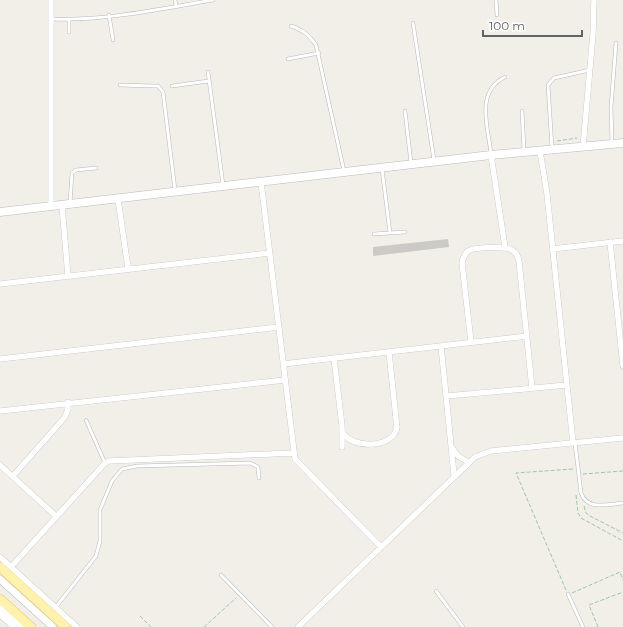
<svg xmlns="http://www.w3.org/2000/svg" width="623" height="627" font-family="Montserrat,sans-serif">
<rect width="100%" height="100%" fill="#f1efe8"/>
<path fill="#cccac5" d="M448 239 449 247 373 256V247Z"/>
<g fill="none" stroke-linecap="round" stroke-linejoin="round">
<g stroke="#b5b8bc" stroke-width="4">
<path id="service" d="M175 0 176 6
M496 0 497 15
M109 15 113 40
M51 19C105 21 160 9 213 0
M69 19V32
M413 23 434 160
M291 26C303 30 309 35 316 45L344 171
M288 59 319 53
M208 72 223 185
M120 85 154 86H158L163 92 175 190
M172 86 209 81
M405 111 411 163
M522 111 524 150
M612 144 611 107 616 43
M552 148 548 85 554 78 590 70
M491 154C488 126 475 92 505 77
M382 169 390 233
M70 203 72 173 76 170 96 168
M374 234 405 232
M86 420 105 463
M575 443 581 493C587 511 609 504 623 503
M221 575 272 627
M436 591 463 627
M568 594 583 627
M55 608 96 556 100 541V510L112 481 122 469 137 466 250 463 258 467 259 478"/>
</g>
<g stroke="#b5b8bc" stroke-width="6">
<path id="minor" d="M51 0V207
M583 147 593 34 594 0
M540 151 547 194 573 443
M491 155 505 247
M261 182 295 459 381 547
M118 199 128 268
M62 206 68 276
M610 242 623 366
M552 249 623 241
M0 284 270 253
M471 342 462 263C463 258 464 254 468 251 474 247 506 246 512 250 516 252 518 256 519 261L532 388
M441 346 454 475
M334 358 342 426V447
M0 359 279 327
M283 364 527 336
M447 396 567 385
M0 411 285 380
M342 431C351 450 393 448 397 428L389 352
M453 449 458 456 468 462
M0 465 57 517
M13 476 65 417 68 409V402
M0 557 77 627
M11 567 105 463 109 461 293 453
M0 615 14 627
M298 627 475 457 491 451 623 438"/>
</g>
<g stroke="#b5b8bc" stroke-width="8">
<path id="tertiary" d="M0 579 53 627
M0 608 23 627"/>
</g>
<g stroke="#b6babf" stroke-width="9">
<path id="secondary" d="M0 212 491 155 623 143"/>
</g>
<g stroke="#f2c960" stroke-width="10">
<path id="primary" d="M0 567 66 627
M0 599 31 627"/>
</g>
<path stroke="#9cc7a9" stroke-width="1" stroke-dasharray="4 2" stroke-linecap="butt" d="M557 141 577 138
M583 474 623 471
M576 495 578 513 581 518 623 541
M584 506 586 513 590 516 623 533
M566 590 516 473 573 469
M572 593 620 572 623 580
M140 616 151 627
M204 627 236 598
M598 627 589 605 623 592"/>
<use href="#service" stroke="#fff" stroke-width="3"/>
<use href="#minor" stroke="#fff" stroke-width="5.5"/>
<use href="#tertiary" stroke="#fff" stroke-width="7"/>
<use href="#secondary" stroke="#fff" stroke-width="8"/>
<use href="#primary" stroke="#fff2af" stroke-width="9"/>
</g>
<path d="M483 30v6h99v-6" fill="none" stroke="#5f6368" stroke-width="2"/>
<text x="489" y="30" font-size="12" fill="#5f6368" stroke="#ffffff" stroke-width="3" paint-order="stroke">100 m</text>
</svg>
